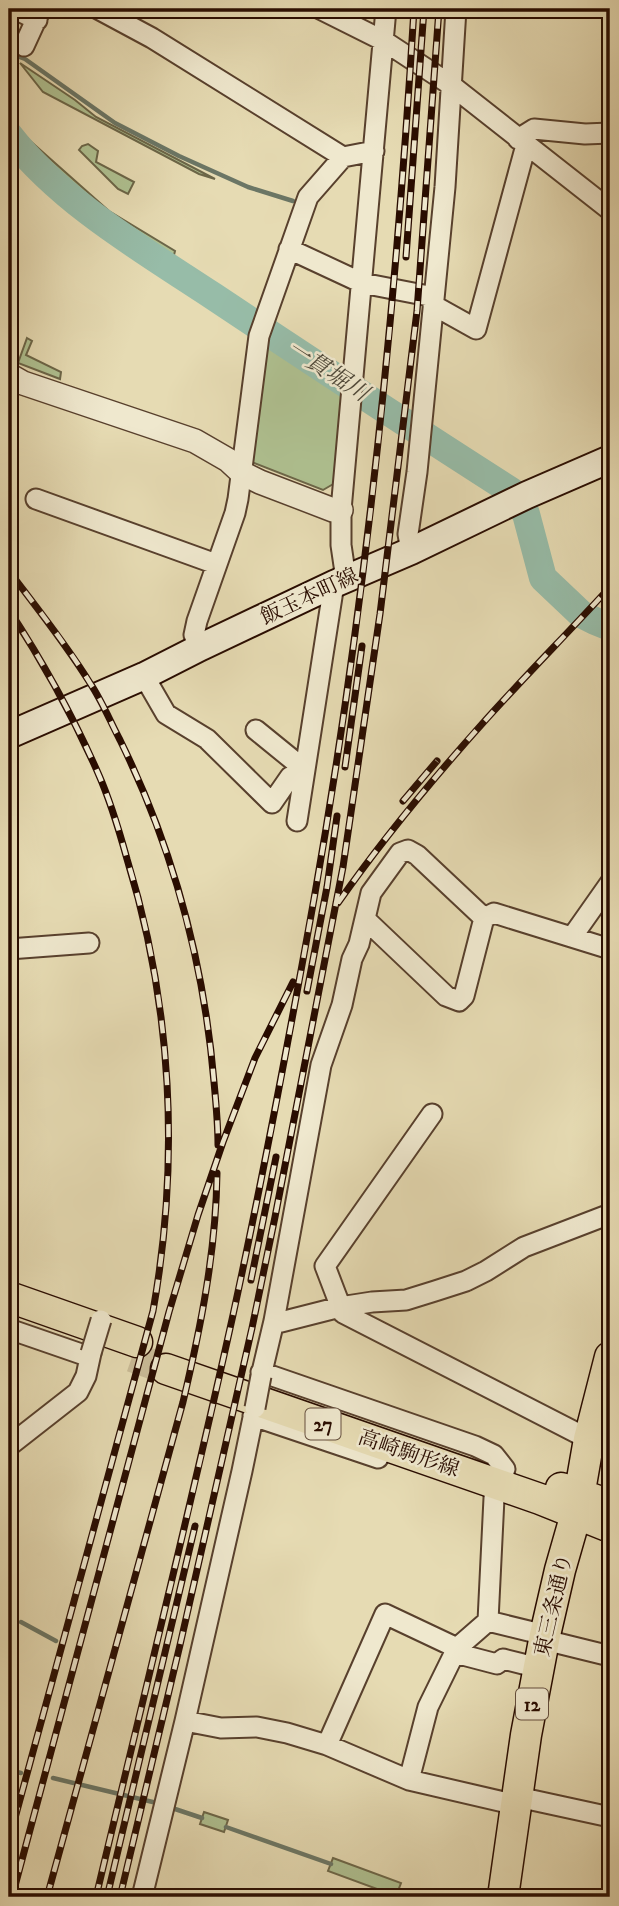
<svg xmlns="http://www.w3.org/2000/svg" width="619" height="1906" font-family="'IM FELL DW Pica','Noto Serif JP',serif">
<rect width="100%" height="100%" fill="#e6dbb3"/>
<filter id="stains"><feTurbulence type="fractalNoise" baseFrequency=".00286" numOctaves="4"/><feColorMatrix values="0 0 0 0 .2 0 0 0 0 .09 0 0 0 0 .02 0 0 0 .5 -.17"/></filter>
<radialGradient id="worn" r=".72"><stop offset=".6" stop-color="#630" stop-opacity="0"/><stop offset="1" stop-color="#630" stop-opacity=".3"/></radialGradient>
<path fill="#afc191" stroke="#6c6648" stroke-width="2" d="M20 63 75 100 96 117 215 179 199 174 43 92Z
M9 117 19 131 109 211 175 251 172 263 114 224 74 194 68 184 43 163 9 128Z
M88 144 98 151 96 162 134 182 128 194 118 189 79 150 82 146Z
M27 338 32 341 26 355 61 372 60 379 18 363Z
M268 343 330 387 345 394 335 483 323 490 254 463 250 460Z
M204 1812 228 1820 224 1832 200 1824Z
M333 1858 401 1883 396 1896 328 1871Z"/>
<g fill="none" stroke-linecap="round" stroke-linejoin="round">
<path stroke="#6b7665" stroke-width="4.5" d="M9 53 25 59 115 123 179 156 248 187 293 201
M21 1622 56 1641
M9 1770 21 1773
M53 1778 161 1804
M169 1807 202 1818
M226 1827 331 1864
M398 1891 415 1897"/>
<path stroke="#97bca8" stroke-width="28" d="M9 135C62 203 142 249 213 296 312 362 411 427 511 491L526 514 543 578 581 614 595 621 610 627"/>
<path stroke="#cabc98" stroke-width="30" stroke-dasharray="30 15" stroke-linecap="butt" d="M132 1357 166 1369"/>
<g stroke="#58402d" stroke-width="23">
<path id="minor" d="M15 9 37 20
M98 9 152 38 343 157
M320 9 384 41 451 85 610 210
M24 46 41 9
M518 139 534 129 585 134 610 133
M289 249 362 283 434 297
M433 305 476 329 526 145
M36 499 216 564
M411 551 408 534 417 472 445 187 456 9
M346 579 341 545V510L386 9
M201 647 194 635 197 621 235 513 238 499 259 336 308 197 343 157 374 151
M144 676 166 714 207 739 272 803 290 777 303 780
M256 730 304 769
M297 821 334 584
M365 919 446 996 459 1001 464 996 484 918 494 913 610 949
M572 937 610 883
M9 949 89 943
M432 1114 325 1266 343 1313 610 1450
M274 1321 281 1322 340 1307 372 1302 406 1300 435 1291 466 1281 486 1271 524 1247 610 1214
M9 1329 90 1357
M261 1372 475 1446 494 1455 505 1469
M261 1376 274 1321 321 1065 342 1005 352 959 359 944 371 893 400 853 408 850 417 855 484 918
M253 1416 378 1458
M9 1446 78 1392 86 1376 91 1353
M488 1621 545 1635
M545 1640 610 1656
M455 1653 497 1664 503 1659 539 1668
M185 1721 221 1728 257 1727 287 1733 327 1745 409 1780 517 1805
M327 1745 385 1614 457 1648
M409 1780 428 1707 457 1648 488 1621 494 1498 496 1483
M518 1797 610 1817
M142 1897 185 1721 242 1471 255 1408"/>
</g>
<g stroke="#58402d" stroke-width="26">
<path id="tertiary" d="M9 375 23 383 195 441 228 460 242 473 260 482 333 510H341"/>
</g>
<g stroke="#290c00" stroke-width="30">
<path id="secondary" d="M9 735 144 676 201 647 334 584 411 551 527 495 610 459"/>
</g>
<g stroke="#290c00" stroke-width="33">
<path id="primary" d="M9 1297 137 1342
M166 1369 540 1499 610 1527
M561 1488 610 1505
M503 1897 526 1735 545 1635 560 1570 576 1514 589 1439 610 1357"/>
</g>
<use href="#minor" stroke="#efe8ce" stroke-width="19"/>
<use href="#tertiary" stroke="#efe8ce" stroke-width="23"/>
<use href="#secondary" stroke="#efe8ce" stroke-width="26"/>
<use href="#primary" stroke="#e6dbb3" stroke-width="30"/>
<g stroke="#290c00" stroke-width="7">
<path id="rail" d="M406 257 424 9
M9 571C37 608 66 644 90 683 102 701 110 721 120 740 172 846 204 963 214 1082 216 1103 218 1124 218 1145
M9 610C43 662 73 716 98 773 110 800 119 830 127 859 172 1005 180 1160 153 1311L9 1840
M345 767 362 646
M403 801 437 761
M338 903C382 840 431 781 482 724 524 677 568 633 610 587
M307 991 327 887 337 816
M251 1280 276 1157
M12 1897 169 1312 198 1215 223 1142 255 1058 293 982
M47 1897 183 1402C201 1326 216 1251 217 1173
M96 1897C142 1703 190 1510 233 1315 263 1177 289 1038 314 899 366 605 396 307 414 9
M107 1897 195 1526
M120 1897 180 1645 252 1328 275 1217 343 867 380 614 417 311 439 9"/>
</g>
<use href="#rail" stroke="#efe8ce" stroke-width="4.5" stroke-dasharray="13" stroke-linecap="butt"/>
<g stroke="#58402d" stroke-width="23" stroke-linecap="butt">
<path id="minor-bridge" d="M91 1353 101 1320
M255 1408 261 1376"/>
</g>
<use href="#minor-bridge" stroke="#efe8ce" stroke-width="19"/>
</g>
<g text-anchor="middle" stroke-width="5" stroke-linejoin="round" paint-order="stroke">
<g fill="#efe8ce" stroke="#644e3e" stroke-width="2">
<rect x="305.5" y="1408.5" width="35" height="31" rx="5"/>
<rect x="516" y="1688.5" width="32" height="31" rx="5"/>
</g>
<g font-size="19" font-weight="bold" fill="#290c00">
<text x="323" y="1431">27</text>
<text x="532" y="1711">12</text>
</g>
<g font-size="21" fill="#290c00" stroke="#efe8ce">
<text transform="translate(309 596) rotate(-25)" y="7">飯玉本町線</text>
<text transform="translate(409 1453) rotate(19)" y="7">高崎駒形線</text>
<text transform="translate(553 1605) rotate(-77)" y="7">東三条通り</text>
</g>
<g font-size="23" font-style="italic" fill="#504a3b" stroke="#efe8ce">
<text transform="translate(328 370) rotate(33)" y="8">一貫堀川</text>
</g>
</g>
<rect width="619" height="1906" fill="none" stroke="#e6dbb3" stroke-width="35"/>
<rect x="10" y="10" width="598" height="1885" fill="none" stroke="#290c00" stroke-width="3.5"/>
<rect x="18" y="18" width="584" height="1871" fill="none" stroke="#290c00" stroke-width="2"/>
<rect width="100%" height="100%" filter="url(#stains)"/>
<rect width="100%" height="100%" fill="url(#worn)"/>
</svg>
